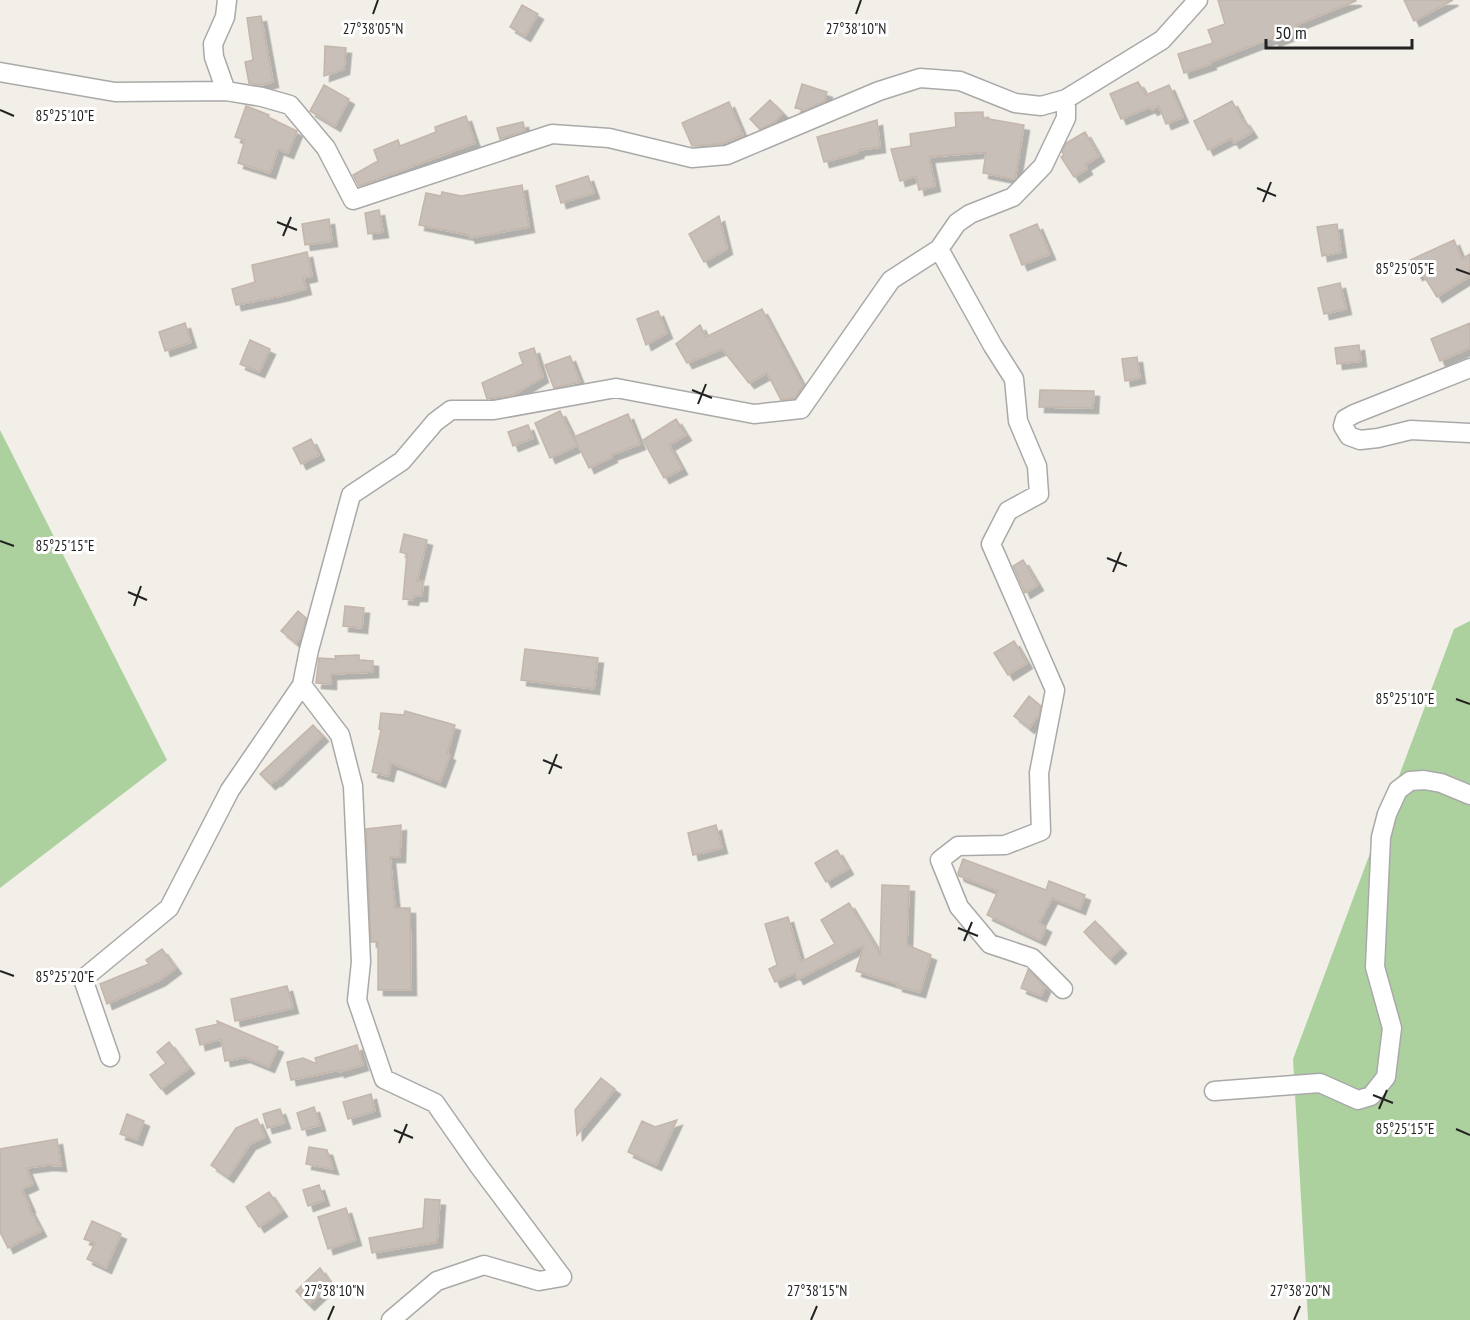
<svg xmlns="http://www.w3.org/2000/svg" width="1470" height="1320" font-family="'PT Sans Narrow',sans-serif">
<defs>
<filter id="shadow"><feDropShadow dx="5.5" dy="5.5" stdDeviation="0" flood-color="#0004"/></filter>
</defs>
<rect width="100%" height="100%" fill="#f2efe9"/>
<path fill="#add19e" d="M0 430 167 760 0 888Z
M1470 621V1320H1308L1293 1059 1454 629Z"/>
<path fill="#c7bfb8" stroke="#c4b6ab" stroke-width="1.5" filter="url(#shadow)" d="M1218 0H1355L1356 1 1296 25 1298 32 1274 41 1272 38 1210 62 1211 64 1184 73 1178 54 1213 43 1208 30 1225 24Z
M1404 0H1453L1414 21Z
M522 5 538 14 525 36 510 27Z
M261 16 273 82 261 85 249 83 245 62 253 60 247 18Z
M325 46 346 48 344 69 324 76Z
M1138 82 1146 95 1169 85 1183 117 1166 124 1159 106 1152 110 1150 107 1121 119 1110 94Z
M802 84 827 92 824 102 804 110 795 108Z
M324 85 349 99 335 126 310 111Z
M770 100 783 113 772 124 760 129 750 119Z
M1232 101 1243 121 1244 120 1252 132 1234 143 1231 138 1208 150 1194 121Z
M729 102 743 135 721 144 692 146 682 123Z
M246 106 269 115 268 117 297 131 288 153 278 149 270 173 238 163 245 140 235 137Z
M983 112V118L1024 125 1015 179 983 173 986 152 929 157 935 186 919 190 916 176 900 181 891 149 911 146 910 134 956 127 955 113Z
M466 116 475 143 359 186 353 175 378 161 374 150 398 140 400 146 436 132 435 127Z
M877 120 880 147 859 150 858 153 824 162 817 137Z
M523 122 525 131 500 139 497 128Z
M1085 132 1099 156 1085 165 1087 169 1074 177 1061 157 1064 155 1062 152 1066 143Z
M588 176 594 193 561 203 556 186Z
M522 185 529 227 470 238 469 235 419 225 426 193 441 196 442 192 461 196Z
M379 210 383 232 368 234 365 213Z
M719 216 727 249 704 262 689 234Z
M329 219 332 241 305 245 302 224Z
M1037 224 1050 254 1022 265 1010 235Z
M1337 224 1341 252 1322 256 1317 227Z
M1454 240 1462 259 1470 254V276L1437 297 1422 273 1417 275 1410 260Z
M307 252 312 276 303 278 306 289 280 296 236 305 232 289 255 282 252 265Z
M1340 283 1346 309 1324 314 1318 288Z
M762 309 803 386 795 398 781 400 767 373 749 383 722 349 687 363 676 344 700 325 706 337Z
M658 311 667 333 646 345 637 319Z
M185 323 191 342 165 351 159 332Z
M1470 323V348L1440 361 1431 339Z
M250 340 270 349 259 372 240 364Z
M1359 345 1361 361 1337 364 1335 348Z
M534 348 543 377 513 395 487 399 482 383 523 364 519 353Z
M570 356 580 382 554 388 545 365Z
M1137 357 1140 378 1125 381 1122 359Z
M1040 390 1094 391 1093 408 1039 407Z
M560 411 577 446 550 458 535 423Z
M628 414 640 444 611 455 612 457 589 468 574 437Z
M676 419 686 435 669 445 682 469 664 478 643 440Z
M528 425 533 438 513 446 508 432Z
M311 439 319 455 301 464 293 448Z
M404 534 427 540 417 581H423L422 596H414L413 600 403 599 407 554 400 552Z
M1023 560 1038 585 1025 593 1013 566Z
M345 606 364 608 362 628 343 626Z
M298 611 306 618 301 636 296 643 281 631Z
M1014 641 1027 663 1008 675 994 653Z
M525 649 598 658 594 689 521 680Z
M359 655V660L373 661V672L331 674V684L316 683 319 658 336 659 335 656Z
M1029 696 1041 706 1039 715 1029 728 1014 716Z
M405 711 455 725 447 754 450 755 440 782 391 763 388 776 372 772 381 730 379 729 381 713 404 715Z
M313 725 323 736 276 781 275 780 270 784 260 774Z
M401 825 400 857H390L395 908H410L411 990H378V942H371L366 829Z
M716 825 722 848 693 855 688 833Z
M837 850 848 869 826 882 815 863Z
M963 859 1046 890 1049 881 1085 895 1080 909 1052 898 1039 923 1046 927 1040 940 987 915 998 891 959 876 958 873Z
M882 885 909 886 907 945 931 955 920 992 897 986 898 984 856 971 864 945 798 979 795 973 775 982 769 969 777 965 765 924 788 917 801 962 835 944 821 920 849 903 880 954Z
M1095 921 1121 948 1110 959 1084 932Z
M162 949 176 968 160 980 107 1004 100 984 149 964 146 960Z
M1028 970 1045 987 1041 996 1021 988Z
M287 986 293 1008 235 1021 231 999Z
M217 1021 278 1047 269 1067 245 1057 225 1061 221 1039 200 1045 196 1029 218 1024Z
M169 1042 189 1068 161 1089 150 1075 166 1063 157 1052Z
M357 1045 363 1065 339 1072V1070L291 1080 287 1062 303 1058 317 1064 315 1058Z
M601 1078 615 1089 577 1135 575 1110Z
M371 1094 375 1111 348 1119 343 1102Z
M314 1107 320 1125 302 1130 297 1113Z
M280 1109 285 1123 267 1128 263 1114Z
M127 1114 144 1121 137 1140 120 1134Z
M257 1119 265 1137 250 1144 228 1177 211 1165 236 1128Z
M677 1120 656 1165 628 1152 642 1121 655 1127Z
M57 1139 61 1166 48 1165 26 1168 33 1184 22 1189 30 1207 29 1208 41 1231 8 1248 0 1232V1149Z
M309 1147 327 1150 333 1169 306 1164Z
M319 1185 324 1200 308 1206 303 1190Z
M269 1192 282 1211 259 1227 246 1207Z
M425 1199 440 1200 437 1242 372 1253 369 1238 423 1228Z
M346 1208 356 1240 328 1249 318 1217Z
M92 1221 121 1234 106 1268 87 1259 95 1243 84 1239Z
M320 1268 331 1284 309 1305 296 1291Z"/>
<g fill="none" stroke-linecap="round" stroke-linejoin="round">
<g stroke="#a9a9a9" stroke-width="21">
<path id="minor" d="M0 72 115 92 226 91 262 97 290 105 326 148 353 200 552 134 609 138 692 158 727 155 879 91 920 78 960 81 1015 103 1041 106 1066 99 1162 40 1198 0
M226 91 214 57 213 44 225 17 227 0
M939 249 993 346 1014 379 1018 421 1037 466 1039 494 1008 511 991 544 1055 690 1039 773 1041 831 1005 845 958 846 940 860 959 907 990 944 1032 958 1063 989
M1470 368 1354 414 1345 419 1343 426 1349 436 1360 440 1378 438 1411 430 1470 433
M302 685 340 735 353 786 361 962 357 1000 384 1079 435 1103 479 1166 562 1277 539 1281 484 1265 437 1281 391 1320
M110 1057 83 979 169 908 230 790 302 685 309 650 351 495 402 461 435 422 451 410H494L616 388 754 414 801 409 891 280 939 249 957 223 970 214 1013 197 1043 166 1066 118V99
M1214 1091 1320 1083 1358 1100 1371 1096 1386 1077 1392 1028 1375 967 1381 837 1387 814 1398 790 1410 781 1424 780 1441 783 1470 795"/>
</g>
<use href="#minor" stroke="#fff" stroke-width="18"/>
</g>
<path fill="none" stroke="#222" stroke-width="2" d="M373 14 378 0M856 14 861 0M0 110 14 116M1257 188 1276 196M1263 202 1271 182M277 222 297 230M283 236 291 217M1456 269 1470 274M692 390 712 398M698 404 706 384M0 541 14 546M1107 558 1127 566M1113 572 1121 552M128 592 147 600M134 606 141 586M1456 699 1470 704M543 760 562 768M549 774 557 754M958 928 978 936M964 941 972 922M0 971 14 976M1373 1095 1393 1103M1379 1109 1387 1090M1456 1129 1470 1135M394 1130 413 1138M399 1143 407 1124M328 1320 334 1306M811 1320 817 1306M1294 1320 1300 1306"/>
<g font-size="15" text-anchor="middle" fill="#222" stroke="#fff" stroke-width="6" stroke-linejoin="round" paint-order="stroke">
<text x="373" y="34">27°38'05"N</text>
<text x="856" y="34">27°38'10"N</text>
<text x="65" y="121">85°25'10"E</text>
<text x="1405" y="274">85°25'05"E</text>
<text x="65" y="551">85°25'15"E</text>
<text x="1405" y="704">85°25'10"E</text>
<text x="65" y="982">85°25'20"E</text>
<text x="1405" y="1134">85°25'15"E</text>
<text x="334" y="1296">27°38'10"N</text>
<text x="817" y="1296">27°38'15"N</text>
<text x="1300" y="1296">27°38'20"N</text>
</g>
<path d="M1266 39v9h146v-9" fill="none" stroke="#222222" stroke-width="3"/>
<text x="1275" y="39" font-size="18" fill="#222222" stroke="#ffffff" stroke-width="4.5" paint-order="stroke">50 m</text>
</svg>
